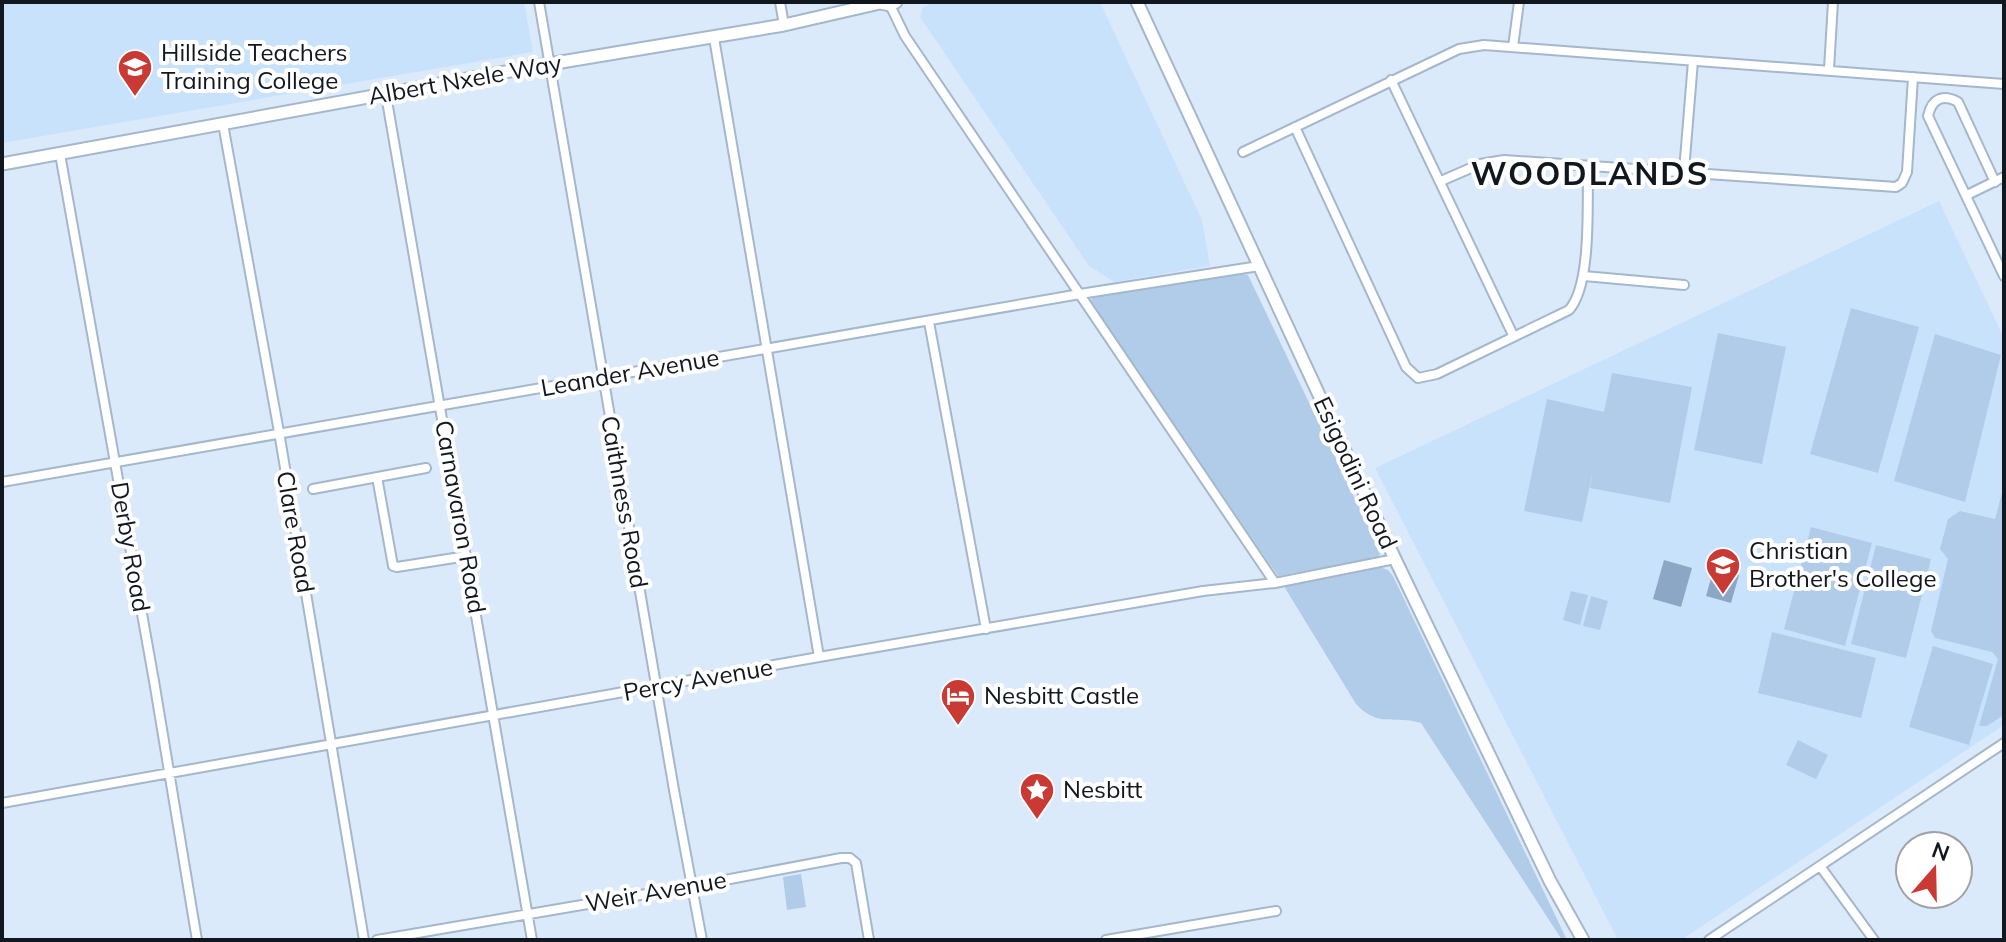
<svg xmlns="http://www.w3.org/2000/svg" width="2006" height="942" font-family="Mulish,sans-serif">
<rect width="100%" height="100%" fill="#dbeafb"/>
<path fill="#c9e2fc" d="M2 2H524L533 52 2 143Z
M934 2H1100L1202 220 1210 266 1114 282 1089 266 920 17 923 7Z
M1939 201 2004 338V725L1681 940H1618L1375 468Z"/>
<path fill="#b0cce9" d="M1241 274 1248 275 1381 553 1377 558 1278 576 1090 302 1093 297Z
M1851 308 1919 327 1878 473 1810 454Z
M1718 333 1786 347 1762 464 1694 450Z
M1935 334 2001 355 1965 502 1894 481Z
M1612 373 1692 387 1670 503 1590 488 1593 471 1582 522 1524 511 1547 399 1604 412Z
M2004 485V715L1987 726H1979L1998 659 1992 652 1935 638 1931 631 1948 559 1940 549 1948 519 1960 511 1995 519Z
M1811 527 1872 543 1845 646 1784 629Z
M1876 545 1931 559 1906 658 1851 644Z
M1380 567 1388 570 1393 576 1567 940H1562L1421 723C1392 714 1380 729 1356 704L1285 588 1288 584Z
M1571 591 1588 595 1580 625 1563 620Z
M1591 596 1608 601 1600 630 1583 626Z
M1772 632 1876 658 1861 718 1758 693Z
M1933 646 1993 664 1969 745 1909 727Z
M1798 740 1828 755 1816 779 1786 765Z
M801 874 806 907 787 910 783 877Z"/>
<path fill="#8ca7c5" d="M1664 560 1692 568 1681 607 1653 599Z
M1714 568 1739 575 1731 603 1706 596Z"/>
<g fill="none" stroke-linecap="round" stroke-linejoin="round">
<g stroke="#a4b7cb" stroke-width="12">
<path id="street" d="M539 2 674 790 702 940
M780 2 784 25
M889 3 905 36 1275 583
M714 38 819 657
M1513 47 1519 2
M1829 69 1833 2
M1391 80 1513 335
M386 95 532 940
M223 124 279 432 364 940
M1295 127 1406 367 1418 378 1437 374 1569 310C1592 285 1587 202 1588 167
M1243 152 1459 49 1484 45 2004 84
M60 154 154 681 197 940
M1684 171 1693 61
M1441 181 1480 164 1504 160 1896 187 1902 183 1907 172 1913 77
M1995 182 1958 102C1943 94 1932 98 1928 116L2004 276
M1967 195 2004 177
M1584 276 1684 285
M929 322 986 629
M377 477 393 566 397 567 467 556
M2 482 1080 294 1259 266
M313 489 426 468
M2 803 819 657 1203 591 1275 583 1395 559
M1820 866 1874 940
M377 940 693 886 841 858H850L856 863 869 940
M1106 940 1276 911
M1709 940 2004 743"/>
</g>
<g stroke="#a4b7cb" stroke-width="15">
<path id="secondary" d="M1137 2 1395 559 1550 881 1583 940
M2 164 549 64 784 25 880 3 890 5 896 2"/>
</g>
<use href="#street" stroke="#fff" stroke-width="8"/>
<use href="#secondary" stroke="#fff" stroke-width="11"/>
</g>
<defs>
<g id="university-pin" transform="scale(1.8)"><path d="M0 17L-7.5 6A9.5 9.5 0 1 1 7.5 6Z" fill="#c83a33" stroke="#fff"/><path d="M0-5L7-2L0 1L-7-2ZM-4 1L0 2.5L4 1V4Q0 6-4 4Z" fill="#fff"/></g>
<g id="school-pin" transform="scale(1.8)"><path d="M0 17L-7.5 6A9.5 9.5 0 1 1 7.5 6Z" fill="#c83a33" stroke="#fff"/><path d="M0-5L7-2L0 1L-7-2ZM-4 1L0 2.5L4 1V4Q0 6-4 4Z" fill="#fff"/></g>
<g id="hotel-pin" transform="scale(1.8)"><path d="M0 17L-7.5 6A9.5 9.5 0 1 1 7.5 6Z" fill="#c83a33" stroke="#fff"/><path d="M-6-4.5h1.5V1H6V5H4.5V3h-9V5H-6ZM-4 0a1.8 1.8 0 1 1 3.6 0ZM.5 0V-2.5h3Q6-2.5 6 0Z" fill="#fff"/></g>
<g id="sight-pin" transform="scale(1.8)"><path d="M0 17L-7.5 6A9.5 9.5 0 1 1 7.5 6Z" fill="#c83a33" stroke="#fff"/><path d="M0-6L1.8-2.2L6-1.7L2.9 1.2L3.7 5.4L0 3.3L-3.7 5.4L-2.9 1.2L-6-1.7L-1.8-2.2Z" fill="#fff"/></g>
</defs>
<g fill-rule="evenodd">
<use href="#university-pin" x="135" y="67"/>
<use href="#school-pin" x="1723" y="565"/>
<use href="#hotel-pin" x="958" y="696"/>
<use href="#sight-pin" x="1037" y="790"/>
</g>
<g text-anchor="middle" stroke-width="8" stroke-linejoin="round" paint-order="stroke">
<g font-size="24" fill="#11171f" stroke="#fff" text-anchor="start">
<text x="161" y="61">Hillside Teachers<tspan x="161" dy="28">Training College</tspan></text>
<text x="1749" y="559">Christian<tspan x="1749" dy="28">Brother's College</tspan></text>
<text x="984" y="704">Nesbitt Castle</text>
<text x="1063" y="798">Nesbitt</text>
</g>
<g font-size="24" fill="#11171f" stroke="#fff">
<text transform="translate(465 80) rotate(-10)" y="8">Albert Nxele Way</text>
<text transform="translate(630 373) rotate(-10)" y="8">Leander Avenue</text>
<text transform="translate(1355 473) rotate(65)" y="8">Esigodini Road</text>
<text transform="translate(624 502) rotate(80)" y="8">Caithness Road</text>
<text transform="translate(460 517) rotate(80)" y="8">Carnavaron Road</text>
<text transform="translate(295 532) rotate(80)" y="8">Clare Road</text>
<text transform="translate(130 547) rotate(80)" y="8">Derby Road</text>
<text transform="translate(698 680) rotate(-10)" y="8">Percy Avenue</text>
<text transform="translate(656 892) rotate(-10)" y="8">Weir Avenue</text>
</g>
<g font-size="32" font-weight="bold" letter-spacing="2" fill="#11171f" stroke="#fff">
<text x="1590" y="185">WOODLANDS</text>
</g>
</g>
<rect width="2006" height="942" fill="none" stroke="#11171f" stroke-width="8"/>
<g transform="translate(1934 870) rotate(20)"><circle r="38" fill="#ffffff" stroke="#a0a2a5" stroke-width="2"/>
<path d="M0-6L14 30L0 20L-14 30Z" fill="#c83a33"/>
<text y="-12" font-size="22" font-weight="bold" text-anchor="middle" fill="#11171f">N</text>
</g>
</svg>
